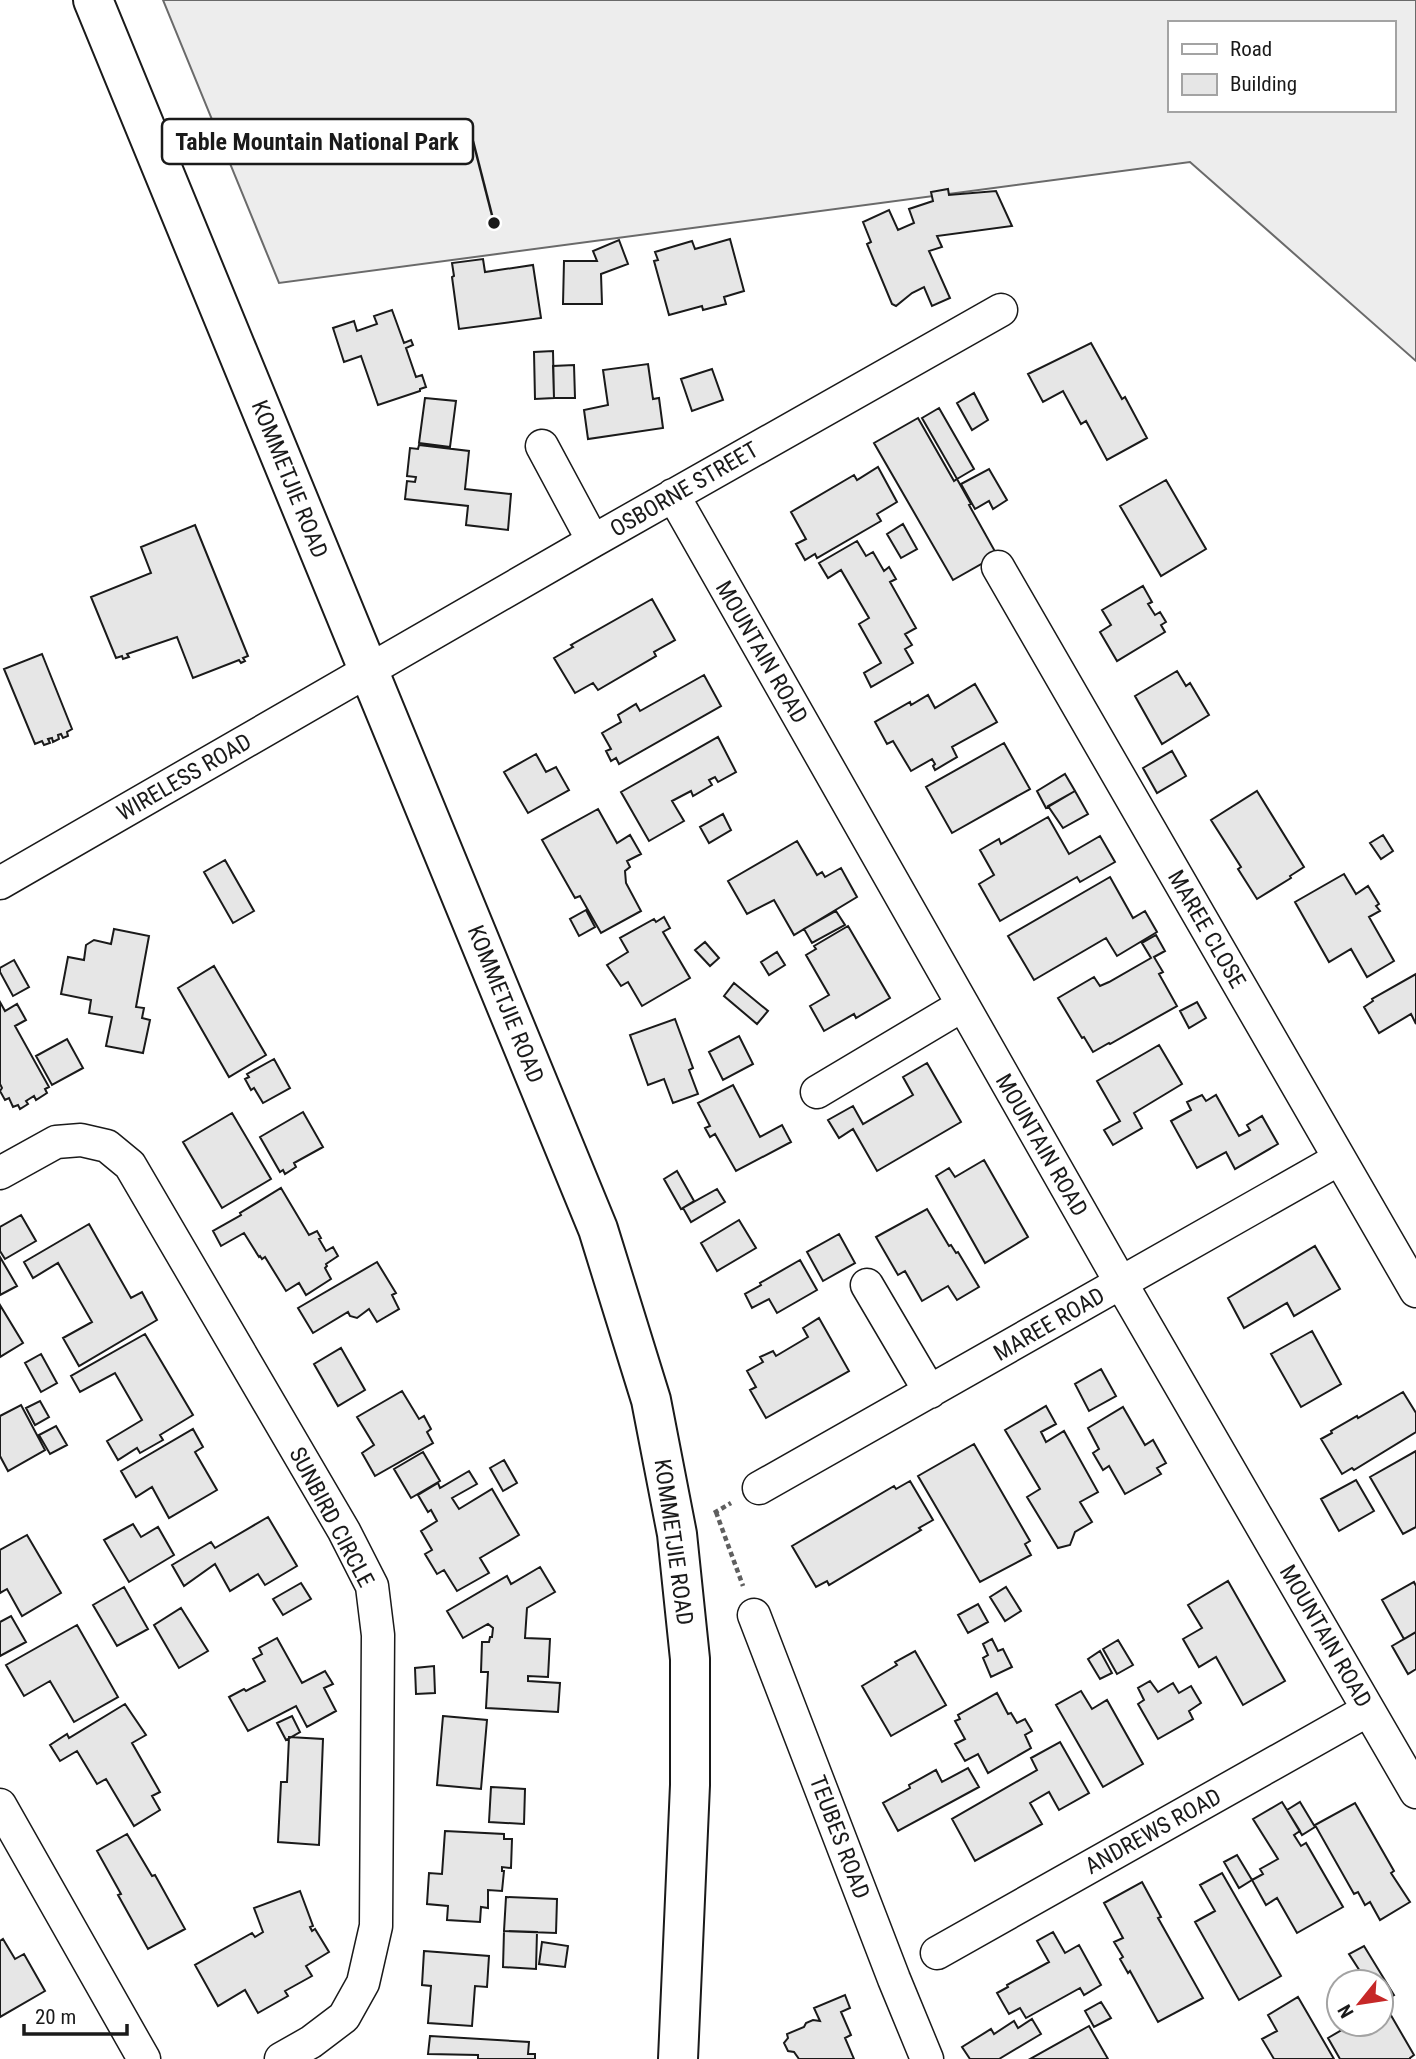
<svg xmlns="http://www.w3.org/2000/svg" width="1416" height="2059" font-family="'Roboto Condensed',sans-serif">
<rect width="100%" height="100%" fill="#fff"/>
<path fill="#ededed" stroke="#6a6a6a" stroke-width="2" fill-rule="evenodd" d="M163 0H1416V361L1190 162 279 283ZM1169 23H1393V110H1169Z"/>
<path fill="#e6e6e6" stroke="#1a1a1a" stroke-width="2" d="M948 189 949 195 996 191 1012 226 937 236 942 247 929 251 950 298 932 306 924 287 912 293 896 306 892 304 867 244 871 242 863 222 889 210 898 230 914 223 909 209 933 201 931 192Z
M730 239 744 291 724 297 726 304 703 310 702 306 669 315 654 261 658 260 655 252 692 241 695 249Z
M619 240 628 264 601 274 602 304H563L564 261H597L593 251Z
M483 259 485 272 533 265 541 318 459 329 452 277 454 276 452 263Z
M392 310 404 343 411 340 413 345 406 348 416 377 422 375 426 387 420 389V391L378 405 361 356 344 362 333 328 354 321 357 331 377 324 374 316Z
M1091 343 1122 399 1125 397 1147 438 1107 460 1086 421 1081 424 1063 391 1043 402 1028 374Z
M553 351 554 398 535 399 534 352Z
M648 364 653 399 659 398 663 428 588 439 584 410 608 405 603 370Z
M574 365 575 398H554L553 366Z
M712 369 723 400 692 411 681 379Z
M974 393 988 420 972 430 957 403Z
M425 398 456 401 450 447 419 443Z
M939 408 974 469 957 479 922 418Z
M918 418 954 481 957 479 971 504 969 505 997 555 953 580 874 443Z
M419 445 469 451 465 489 511 494 508 530 466 525 468 506 405 499 407 481 415 482 416 477 407 476 410 448 418 449Z
M878 467 897 502 877 514 881 521 817 558 815 554 805 560 796 544 806 539 791 512 854 475 857 480Z
M989 469 1007 500 993 509 989 501 975 509 961 484Z
M1166 480 1206 549 1161 576 1120 506Z
M903 524 917 549 901 558 887 534Z
M195 525 248 656 243 658 245 661 241 663 239 660 193 678 177 637 127 654 129 657 123 659 122 656 116 658 91 597 151 573 141 547Z
M857 541 866 556 873 552 884 571 889 567 896 579 890 582 916 628 905 634 912 645 905 649 913 663 871 687 864 673 881 663 859 624 869 618 841 570 828 578 819 563Z
M1143 586 1152 602 1148 604 1155 615 1160 612 1166 622 1161 625 1165 632 1117 661 1100 632 1111 625 1102 610Z
M652 599 675 640 654 652 656 656 598 690 593 683 575 693 554 658 573 647 571 645Z
M42 654 72 729 67 732 68 736 63 738 61 734 58 735 59 739 53 742 52 738 48 739 50 743 44 745 42 741 35 744 4 669Z
M1177 671 1186 686 1190 683 1209 715 1162 744 1135 696Z
M704 675 721 706 619 764 616 758 611 761 606 751 611 749 602 733 621 722 618 715 636 704 640 711Z
M975 684 997 722 952 747 957 757 935 770 933 766 935 764 932 759 911 771 893 741 887 744 875 722 910 702 911 705 928 695 935 708Z
M718 737 736 772 718 782 715 777 709 780 712 785 693 796 691 791 672 801 684 821 649 841 621 792Z
M1004 743 1030 789 952 833 926 787Z
M1172 751 1186 776 1157 793 1143 768Z
M536 754 546 772 556 767 569 790 528 813 504 772Z
M1065 774 1075 791 1046 808 1037 791Z
M1075 791 1088 814 1063 828 1048 806Z
M1257 791 1304 867 1290 876 1291 878 1257 899 1238 869 1241 867 1211 820Z
M598 809 617 843 630 835 641 854 627 861 630 867 625 871 626 883 641 911 601 933 580 896 575 898 542 840Z
M723 814 731 830 709 843 700 827Z
M1048 817 1069 854 1100 836 1115 862 1080 882 1077 877 1000 921 979 884 994 875 980 850 999 839 1001 844Z
M1383 835 1393 851 1381 859 1370 843Z
M797 841 817 875 822 872 825 877 841 868 857 897 794 935 774 900 747 914 728 881Z
M225 860 254 911 233 923 204 872Z
M1344 874 1356 894 1368 886 1379 904 1376 906 1380 911 1369 917 1394 961 1367 977 1351 949 1329 962 1295 902Z
M1110 877 1133 918 1145 911 1157 932 1117 956 1106 938 1034 980 1008 936Z
M586 910 595 927 579 936 570 919Z
M836 911 845 925 812 943 804 929Z
M664 917 670 928 663 932 690 978 642 1006 628 982 621 986 607 965 628 952 620 938 654 919 656 922Z
M848 926 890 998 856 1018 854 1014 824 1031 810 1006 829 995 806 955 816 949 814 946Z
M114 929 149 936 136 1007 144 1008 142 1018 150 1020 143 1053 106 1046 112 1017 89 1013 91 1000 61 994 68 957 84 960 86 945 94 940 111 944Z
M1156 935 1165 951 1154 957 1163 972 1159 974 1177 1006 1110 1044 1109 1043 1093 1052 1084 1037 1082 1038 1058 998 1094 977 1100 986 1109 982 1151 958 1142 943Z
M705 942 719 958 710 966 695 950Z
M777 952 785 965 769 975 761 962Z
M14 960 29 987 13 996 0 972V968Z
M214 966 266 1055 229 1077 178 988Z
M1416 974V1024L1411 1014 1379 1033 1364 1007 1373 1001 1372 999Z
M734 983 768 1011 757 1024 724 996Z
M0 1002 5 1011 17 1004 26 1020 15 1026 49 1087 45 1089 47 1093 36 1100 34 1096 26 1101 28 1104 20 1109 18 1105 13 1107 9 1098 5 1100 0 1091 2 1088 0 1084Z
M1197 1002 1206 1018 1189 1028 1180 1011Z
M675 1019 693 1068 689 1070 698 1094 673 1103 664 1079 648 1085 630 1035Z
M739 1036 753 1064 723 1080 709 1052Z
M67 1039 83 1068 52 1085 36 1056Z
M1159 1045 1182 1084 1134 1113 1142 1128 1113 1145 1104 1130 1120 1121 1097 1081Z
M274 1059 290 1088 263 1103 254 1088 251 1090 245 1079 249 1077 247 1074Z
M927 1063 961 1122 877 1171 853 1129 839 1138 828 1120 853 1106 863 1124 913 1095 903 1077Z
M733 1085 760 1137 782 1125 791 1142 736 1171 715 1134 710 1137 705 1128 710 1126 698 1103Z
M1202 1095 1206 1101 1216 1095 1239 1136 1250 1130 1247 1125 1262 1116 1278 1144 1235 1169 1226 1152 1197 1168 1171 1121 1191 1110 1187 1102Z
M303 1112 323 1147 294 1163 296 1167 285 1174 283 1170 280 1172 260 1137Z
M232 1113 271 1179 222 1208 183 1142Z
M984 1160 1028 1237 985 1263 936 1176 949 1168 955 1177Z
M677 1171 694 1201 681 1209 664 1179Z
M281 1188 309 1235 317 1231 321 1238 319 1239 326 1251 333 1247 338 1256 326 1264 327 1266 325 1268 331 1279 306 1295 299 1283 286 1291 265 1257 262 1259 260 1256 259 1257 244 1233 221 1246 213 1231 241 1215 240 1213Z
M717 1189 725 1202 691 1222 683 1208Z
M927 1209 949 1246 951 1245 956 1253 958 1252 979 1287 957 1300 948 1286 922 1301 905 1271 898 1275 876 1237Z
M21 1215 36 1241 5 1259 0 1251V1227Z
M739 1220 756 1248 717 1271 701 1243Z
M89 1224 131 1298 142 1292 157 1320 79 1366 63 1338 92 1322 58 1263 33 1278 24 1262Z
M839 1234 855 1263 823 1281 807 1252Z
M1315 1246 1340 1289 1294 1316 1287 1303 1244 1328 1228 1298Z
M0 1257 17 1286 0 1295Z
M800 1260 817 1290 777 1313 769 1299 752 1308 745 1294 761 1285 760 1283Z
M377 1262 396 1293 392 1295 399 1309 377 1322 369 1309 357 1318 350 1316 348 1312 313 1333 298 1308Z
M0 1305 23 1343 0 1357Z
M819 1318 849 1371 766 1418 750 1390 756 1387 747 1371 763 1362 760 1357 773 1351 776 1356 808 1337 803 1328Z
M1312 1331 1341 1384 1301 1407 1271 1354Z
M145 1334 193 1415 160 1435 163 1440 140 1453 137 1448 118 1460 107 1441 142 1420 115 1373 80 1392 71 1376Z
M341 1348 365 1390 338 1406 314 1364Z
M41 1354 57 1383 41 1392 25 1363Z
M1101 1369 1116 1396 1089 1411 1075 1384Z
M402 1391 419 1419 424 1416 431 1429 427 1432 433 1443 375 1476 362 1453 374 1445 357 1417Z
M1403 1392 1416 1413V1432L1354 1470 1352 1468 1342 1474 1321 1439 1332 1433 1331 1431 1357 1416 1358 1418Z
M40 1401 49 1417 35 1425 26 1408Z
M21 1405 45 1450 8 1471 0 1456V1416Z
M1046 1406 1056 1424 1041 1432 1046 1442 1064 1431 1098 1492 1080 1502 1092 1522 1075 1532 1070 1545 1058 1548 1027 1497 1040 1489 1005 1430Z
M1123 1407 1145 1445 1153 1440 1166 1463 1157 1468 1161 1474 1125 1494 1109 1466 1103 1470 1093 1453 1099 1449 1088 1428Z
M56 1426 67 1445 50 1454 39 1435Z
M193 1429 203 1447 195 1452 217 1490 169 1518 152 1487 136 1497 121 1471Z
M974 1444 1030 1541 1025 1544 1031 1555 980 1582 918 1476Z
M1416 1451V1527L1403 1534 1370 1477Z
M423 1452 440 1481 411 1498 394 1469Z
M504 1460 517 1483 503 1491 490 1468Z
M469 1471 477 1484 452 1498 459 1509 492 1489 519 1535 480 1558 489 1573 457 1591 444 1570 437 1574 425 1554 432 1550 421 1531 437 1521 431 1510 428 1512 418 1495 438 1483 440 1488Z
M1356 1480 1374 1511 1339 1531 1321 1499Z
M910 1481 933 1520 919 1528 921 1530 829 1585 827 1581 816 1587 792 1546 894 1486 896 1489Z
M268 1517 297 1566 265 1585 258 1574 230 1591 215 1564 184 1586 172 1565 211 1542 215 1548Z
M133 1524 141 1537 158 1527 174 1555 129 1582 104 1540Z
M27 1535 61 1593 22 1616 7 1589 0 1593V1550Z
M540 1567 555 1592 527 1608 525 1638 550 1639 548 1677 528 1676V1681L560 1683 558 1712 486 1708 488 1672H481L482 1642H489L490 1637H492L493 1628 488 1624 463 1638 447 1611 507 1576 511 1584Z
M1228 1581 1285 1681 1243 1705 1216 1657 1199 1667 1183 1639 1202 1628 1188 1605Z
M1414 1582 1416 1586V1632L1404 1639 1382 1600Z
M301 1583 311 1599 283 1615 273 1599Z
M124 1587 148 1629 117 1646 93 1605Z
M1006 1587 1021 1611 1005 1621 990 1597Z
M978 1604 988 1622 968 1633 958 1615Z
M181 1608 208 1651 179 1668 154 1625Z
M11 1616 26 1642 0 1656V1622Z
M77 1625 118 1697 74 1722 50 1681 24 1696 6 1665Z
M1416 1632V1669L1408 1674 1392 1646Z
M277 1638 302 1683 325 1671 333 1684 324 1688 336 1711 307 1727 296 1706 248 1731 229 1697 244 1689 246 1691 265 1681 253 1659 262 1654 259 1648Z
M992 1639 998 1651 1003 1649 1012 1667 991 1677 983 1658 988 1655 983 1644Z
M1118 1640 1133 1665 1117 1674 1103 1649Z
M915 1651 946 1705 891 1736 862 1686 897 1665 895 1662Z
M1100 1651 1112 1673 1100 1679 1088 1659Z
M434 1666 435 1693 416 1694 415 1668Z
M1150 1681 1158 1692 1173 1683 1179 1693 1191 1686 1201 1703 1189 1711 1193 1719 1158 1739 1138 1704 1144 1700 1138 1688Z
M1081 1691 1092 1709 1107 1700 1143 1764 1103 1787 1056 1705Z
M997 1693 1008 1714 1011 1713 1017 1723 1025 1719 1032 1731 1025 1735 1031 1748 988 1773 978 1754 965 1761 955 1744 965 1739 955 1721 960 1719 958 1715Z
M125 1704 146 1735 132 1743 160 1792 152 1796 160 1810 134 1826 106 1779 97 1784 77 1751 60 1761 50 1745 67 1734 69 1738Z
M292 1716 300 1732 286 1740 277 1723Z
M443 1716 487 1720 481 1789 437 1785Z
M289 1737 323 1739 319 1845 278 1842 281 1782H287Z
M1060 1742 1089 1793 1059 1810 1049 1792 1030 1803 1042 1824 975 1861 952 1819 1037 1770 1031 1758Z
M968 1768 979 1787 898 1831 883 1803 910 1788 909 1785 936 1770 942 1782Z
M491 1787 525 1789 524 1824 489 1822Z
M1282 1802 1300 1831 1294 1835 1301 1846 1306 1843 1343 1907 1297 1933 1277 1898 1266 1905 1252 1880 1263 1874 1260 1869 1278 1859 1253 1819Z
M1300 1802 1315 1827 1302 1835 1287 1810Z
M1355 1803 1394 1871 1391 1873 1410 1902 1380 1920 1370 1902 1365 1905 1358 1892 1354 1894 1315 1825Z
M445 1831 504 1834V1839H512L511 1868 502 1867V1871H504L502 1891 488 1890V1908L481 1907 480 1922 447 1920 448 1906 427 1904 429 1873 442 1874Z
M127 1834 152 1876 155 1875 185 1929 148 1949 118 1895 121 1894 97 1851Z
M1237 1855 1252 1880 1239 1888 1224 1862Z
M1222 1873 1281 1976 1239 2000 1195 1922 1215 1911 1200 1885Z
M1142 1882 1161 1917 1158 1918 1203 1998 1158 2022 1130 1971 1128 1973 1120 1959 1123 1957 1114 1942 1123 1938 1104 1903Z
M300 1891 313 1926 310 1927 312 1931 315 1929 329 1952 306 1966 312 1976 285 1991 288 1996 258 2013 245 1990 218 2006 195 1965 252 1933 255 1937 263 1932 254 1908Z
M506 1897 557 1899 556 1933 504 1931Z
M504 1931 537 1932 536 1969 503 1967Z
M1053 1932 1065 1953 1079 1945 1101 1985 1084 1995 1080 1988 1026 2018 1020 2008 1009 2014 997 1993 1008 1987 1007 1985 1049 1962 1037 1941Z
M3 1939 15 1959 24 1954 45 1991 0 2017V1941Z
M542 1942 568 1946 565 1967 539 1964Z
M1364 1946 1394 1995 1381 2002V1982H1367L1349 1954Z
M424 1951 489 1956 487 1987 475 1986 472 2026 428 2023 431 1986 422 1985Z
M845 1995 850 2008 841 2012 851 2035 845 2038 854 2059H799L794 2052 788 2051 784 2043 788 2038 787 2034 804 2027 806 2023 813 2020 820 2021 814 2008Z
M1298 1997 1334 2059H1274L1262 2039 1277 2031 1268 2015Z
M1101 2002 1111 2018 1094 2027 1085 2011Z
M1385 2005 1414 2055 1410 2058V2059H1340L1328 2038 1352 2024H1381V2007Z
M1032 2019 1041 2034 999 2059H970L962 2047 991 2029 994 2034 1014 2021 1018 2028Z
M1089 2026 1108 2059H1030Z
M430 2036 529 2042 528 2054H535V2059H478V2055L428 2054Z"/>
<g fill="none" stroke-linecap="round" stroke-linejoin="round">
<g stroke="#1a1a1a" stroke-width="35">
<path id="street" d="M542 446 593 541
M673 495 1121 1283 1416 1792
M998 567 1416 1291
M0 883 593 541 1001 310
M817 1092 963 1005
M0 1173 56 1142 81 1140 107 1146 130 1165 344 1531 372 1586 378 1635 376 1926 363 1983 344 2017 311 2042 281 2059
M867 1285 930 1392
M759 1488 1339 1159
M754 1615 894 1979 927 2059
M0 1805 144 2059
M937 1953 1368 1710"/>
</g>
<g stroke="#1a1a1a" stroke-width="42">
<path id="secondary" d="M93 0 598 1229 651 1400 677 1534 690 1659V1785L678 2059"/>
</g>
<path stroke="#5f5f5f" stroke-width="4.5" stroke-dasharray="5 3.5" stroke-linecap="butt" d="M716 1512 743 1586
M714 1513 731 1503"/>
<use href="#street" stroke="#fff" stroke-width="32"/>
<use href="#secondary" stroke="#fff" stroke-width="38"/>
</g>
<g text-anchor="middle" stroke-width="5" stroke-linejoin="round" paint-order="stroke">
<g font-size="23" fill="#1a1a1a" stroke="#fff">
<text transform="translate(290 479) rotate(68)" y="8">KOMMETJIE ROAD</text>
<text transform="translate(684 489) rotate(-30)" y="8">OSBORNE STREET</text>
<text transform="translate(762 652) rotate(60)" y="8">MOUNTAIN ROAD</text>
<text transform="translate(184 777) rotate(-30)" y="8">WIRELESS ROAD</text>
<text transform="translate(1207 929) rotate(60)" y="8">MAREE CLOSE</text>
<text transform="translate(506 1004) rotate(68)" y="8">KOMMETJIE ROAD</text>
<text transform="translate(1042 1145) rotate(60)" y="8">MOUNTAIN ROAD</text>
<text transform="translate(1049 1324) rotate(-30)" y="8">MAREE ROAD</text>
<text transform="translate(332 1517) rotate(62)" y="8">SUNBIRD CIRCLE</text>
<text transform="translate(674 1542) rotate(82)" y="8">KOMMETJIE ROAD</text>
<text transform="translate(1326 1636) rotate(60)" y="8">MOUNTAIN ROAD</text>
<text transform="translate(1153 1831) rotate(-29)" y="8">ANDREWS ROAD</text>
<text transform="translate(840 1837) rotate(69)" y="8">TEUBES ROAD</text>
</g>
</g>
<path fill="none" stroke="#1a1a1a" stroke-width="2.5" d="M494 223L473 141"/>
<circle fill="#1a1a1a" stroke="#fff" stroke-width="2.5" cx="494" cy="223" r="7"/>
<rect fill="#fff" stroke="#1a1a1a" stroke-width="2.5" x="162" y="119" width="311" height="45" rx="7"/>
<g font-size="24" text-anchor="middle" font-weight="bold" fill="#1a1a1a">
<text x="317" y="150">Table Mountain National Park</text>
</g>
<rect x="1168" y="21" width="228" height="91" fill="#ffffff" stroke="#a3a3a3" stroke-width="2"/>
<rect x="1182" y="44" width="35" height="10" fill="#ffffff" stroke="#a3a3a3" stroke-width="2"/>
<text x="1230" y="56" font-size="21" fill="#1a1a1a">Road</text>
<rect x="1182" y="74" width="35" height="21" fill="#e6e6e6" stroke="#a3a3a3" stroke-width="2"/>
<text x="1230" y="91" font-size="21" fill="#1a1a1a">Building</text>
<g transform="translate(1360 2003) rotate(240)"><circle r="33" fill="#ffffff" stroke="#a3a3a3" stroke-width="2"/>
<path d="M0-5L12 26L0 18L-12 26Z" fill="#c62828"/>
<text y="-10" font-size="19" font-weight="bold" text-anchor="middle" fill="#1a1a1a">N</text>
</g>
<path d="M24 2024v10h103v-10" fill="none" stroke="#1a1a1a" stroke-width="3.5"/>
<text x="35" y="2024" font-size="21" fill="#1a1a1a" stroke="#ffffff" stroke-width="5" paint-order="stroke">20 m</text>
</svg>
